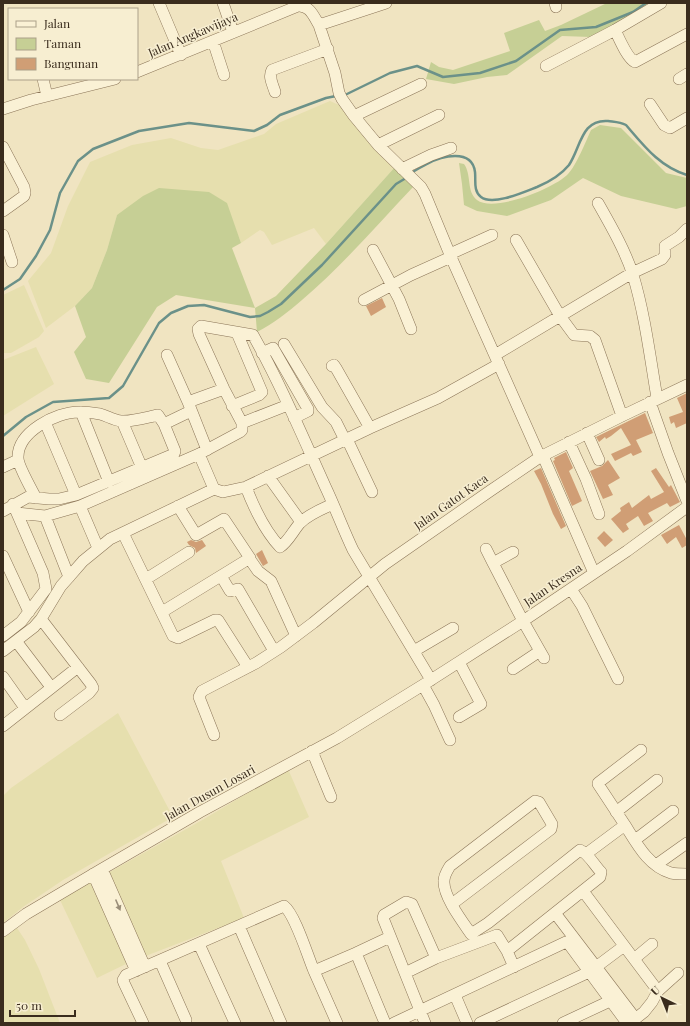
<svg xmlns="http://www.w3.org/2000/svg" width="690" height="1026" font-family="'Playfair Display',serif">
<rect width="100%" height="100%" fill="#f0e4c1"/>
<path fill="#e6dfae" d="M330 101 339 105 395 167 326 244 314 228 272 245 264 232 260 230 241 243 226 203 208 192 117 215 107 250 92 288 75 306 46 328 28 281 51 253 68 206 90 162 132 145 171 138 201 148 218 150 264 134 276 124Z
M24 285 44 331 39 337 11 353H3V295Z
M36 347 54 384 3 416V360Z
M118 713 173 817 63 880 23 907 3 923V796L11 788Z
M288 769 309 817 221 861 244 918 143 957 108 873 204 819Z
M91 882 128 963 97 978 60 900Z
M17 928 25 940 39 969 60 1023H3V938Z"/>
<path fill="#c6cf95" d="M607 3H655L591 37 562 36 507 75 487 77 454 84 426 79 431 62 439 67 453 70 510 51 504 33 539 20 545 31 561 25Z
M600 125 621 128 666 173 687 178V206L676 209 621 196 583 178 551 200 507 216 477 211 464 205 462 184 459 163 464 164C472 175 466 191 477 200 494 213 555 188 568 174 576 166 586 141 591 130Z
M395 167 414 186C377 225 342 266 302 300 288 312 273 324 257 332L255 308 176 295 157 307 109 383 86 379 74 352 86 337 75 306 92 288 107 250 117 215 143 196 159 188 209 192 227 203 241 243 232 248 255 308 276 296 326 244Z"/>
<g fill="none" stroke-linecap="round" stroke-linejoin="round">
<path stroke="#6b9189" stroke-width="2.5" d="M347 94 390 73 417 66 443 77 480 73 516 61 560 30 596 27 633 12 646 3
M411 173C416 170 421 167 427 164 441 156 472 148 475 172 476 180 473 191 481 197 493 206 524 192 537 187 549 182 560 176 569 165 581 147 581 119 608 121 615 122 620 122 626 125 644 146 660 167 687 175
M3 290 20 279 36 256 50 230 60 193 78 161 93 149 139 131 189 123 254 131 267 125 280 115 326 98 336 96
M3 436 26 417 53 402 109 398 123 386 159 323 171 313 188 306 204 305 250 317 260 316 268 312 281 304 322 265 396 184 406 178"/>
</g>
<path fill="#d09e75" d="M382 298 386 307 371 316 366 306Z
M687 393V423L676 428 674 422 671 424 669 417 683 412 677 398Z
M645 413 653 433 636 440 642 452 633 456 631 453 615 461 611 454 631 445 621 428 611 436 606 439 605 437 599 442 596 437Z
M566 452 573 468 569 471 582 501 572 506 553 461 555 460 554 458Z
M608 460 620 478 608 485 613 495 603 499 590 471 602 466Z
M541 468 566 526 561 529 553 514 541 484 534 471Z
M656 468 669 487 671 485 680 502 670 507 667 503 648 513 653 521 644 526 638 516 626 524 629 529 623 533 611 519 621 511 620 508 629 502 632 508 649 495 651 499 664 492 651 471Z
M679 525 687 540V545L682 548 676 537 667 544 661 535Z
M604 531 613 540 605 547 597 538Z
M191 540 196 542 202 540 206 546 196 553 195 548 189 545 187 542Z
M262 550 268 563 263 566 256 554Z"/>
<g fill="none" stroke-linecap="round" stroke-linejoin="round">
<g stroke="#8b7558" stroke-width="12">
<path id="minor" d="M159 3 181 55
M223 3 233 32
M555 3 556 7
M319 25 335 73 339 93 342 99 354 116 378 145 421 187 425 194 451 257 540 457
M615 30C619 38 627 58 635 62L687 34
M213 41 224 75
M546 66 615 30 661 3
M137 72 298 6C310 5 314 17 319 25L386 3
M43 79 47 96
M679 79 687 74
M275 92C273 85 268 77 272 70L328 49
M650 104 664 125 670 128 687 118
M3 109 31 100 115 79
M354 116 421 84
M378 145 439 115
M3 147 24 187 25 193 24 196 3 211
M402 169 431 155 451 148
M598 203C611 226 625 250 633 275 645 315 650 357 657 398
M3 235 12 262
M516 240 560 316 574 335 590 336 595 340 622 416
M373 250 399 299 411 329
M450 254 492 235
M364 300 411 275 451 257
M284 344 322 407 336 422 345 440
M262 353 273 348 308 409V411L294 418
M167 355 188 402
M495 355 632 273 662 259 665 255V246L679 237 687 229
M332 366 334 365 336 368 370 428
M650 402 668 453 687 501
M232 406 259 395 262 392 237 333
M81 412 109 482
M122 421 142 468
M45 422 76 495
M242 423 288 405
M587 433 599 460
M347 439 372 492
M569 442 586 479 599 514
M207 450 188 402 224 389
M199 454 214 489
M543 456 594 573
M3 467 18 460
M268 476 301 522
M246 487C254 508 264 530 280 547 288 542 293 531 300 523 309 514 322 509 333 504
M36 498C32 490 18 466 18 458 17 432 56 412 79 412 86 412 94 413 100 414 107 416 114 420 121 421 131 422 148 417 158 415L164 424
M80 506 98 548
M3 511 28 497 49 499H59L76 495 174 454 175 451 164 424 191 411
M17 513 45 516
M123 533 173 636 178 638 215 620H218L248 667
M486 549 493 563
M513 552 493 563 523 621 544 658
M3 556 29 612
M249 558 258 571 271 581 296 636
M221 576 230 591 238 589 274 651
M69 577 45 516 80 506 199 454 240 432 242 430V423L224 389 199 334 198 329 201 326 253 335C280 383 302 435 325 486 335 507 343 529 353 550L431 680
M146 579 189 552
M571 589 582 606 618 679
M162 612 250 558 224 519 196 535 178 506
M41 619 91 684 93 688 89 693 60 715
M3 636 21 622 46 589 43 573 13 504
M16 641 51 687
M3 651 34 627 41 619 61 586 69 577 83 561 110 539 214 489 223 492 246 487 370 428 438 398 499 364
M414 651 453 628
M459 662 481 704 459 717
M513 669 540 651
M3 677 25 708
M423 685 434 705 450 740
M3 726 78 667
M214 735 199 697 202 691 256 663 281 647 313 623 385 564 490 491 540 457 622 416 687 385
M312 751 331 797
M616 812 657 780
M625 825C637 844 648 866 671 873 676 874 682 874 687 874
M635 840 673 811
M586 854 625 825 598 784V783L641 750
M656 865 687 843
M102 869 145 967
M93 874 136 971
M583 891 658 991
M452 904 551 829 552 824 539 802 535 801 450 866C447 871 444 875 444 881 443 896 462 921 471 934L488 923 580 850C588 853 595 866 601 872L600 877 507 951
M555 913 635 1018
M239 926 281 1023
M3 931 26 914 102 869 200 812 337 738 423 685 523 621 627 551 687 507
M199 944 235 1023
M356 953 390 937
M634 959 652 944
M160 961 186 1020
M596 967 624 946
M314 971 337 1023
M405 973 436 958 497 935 507 951 514 967
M455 995 467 1023
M143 1023 124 983 123 980 126 975 284 906C295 914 308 957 314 971L356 953 385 1023
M394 1023 566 942 568 943 627 1023
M425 1023 383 918 384 915 406 902 412 904 436 958
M480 1023 589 972
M563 1023 610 1001
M630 1023 644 1012 652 1002 658 991 678 973"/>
</g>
<use href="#minor" stroke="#faf1d5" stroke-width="11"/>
</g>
<defs><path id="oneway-solid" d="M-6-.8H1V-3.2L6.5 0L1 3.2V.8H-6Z"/></defs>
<use fill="#9a8e79" href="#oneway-solid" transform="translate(118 905) rotate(67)"/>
<g text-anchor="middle" stroke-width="3" stroke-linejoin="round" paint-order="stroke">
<g font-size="12" fill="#3a2c1d" stroke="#f7eed1">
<text transform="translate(193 35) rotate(-23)" y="4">Jalan Angkawijaya</text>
<text transform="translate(451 502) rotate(-35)" y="4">Jalan Gatot Kaca</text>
<text transform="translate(553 585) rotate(-34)" y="4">Jalan Kresna</text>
<text transform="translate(210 793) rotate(-29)" y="4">Jalan Dusun Losari</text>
</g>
</g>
<rect width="690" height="1026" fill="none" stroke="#3a2c1d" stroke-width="8"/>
<rect x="8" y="8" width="130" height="72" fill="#f7eed1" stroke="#aba089"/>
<rect x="16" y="21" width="20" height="6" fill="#faf1d5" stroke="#aba089"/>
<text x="44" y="28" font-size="12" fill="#3a2c1d">Jalan</text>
<rect x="16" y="38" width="20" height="12" fill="#c6cf95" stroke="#aba089"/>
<text x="44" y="48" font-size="12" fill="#3a2c1d">Taman</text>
<rect x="16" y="58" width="20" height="12" fill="#d09e75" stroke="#aba089"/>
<text x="44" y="68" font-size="12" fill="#3a2c1d">Bangunan</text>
<g transform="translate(662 998) rotate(317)" stroke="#f7eed1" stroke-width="3" paint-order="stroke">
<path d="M0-3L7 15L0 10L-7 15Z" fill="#3a2c1d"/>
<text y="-6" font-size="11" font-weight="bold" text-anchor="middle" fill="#3a2c1d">U</text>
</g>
<path d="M10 1010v6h65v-6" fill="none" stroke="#3a2c1d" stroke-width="2"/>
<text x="16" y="1010" font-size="12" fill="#3a2c1d" stroke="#f7eed1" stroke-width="3" paint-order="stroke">50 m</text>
</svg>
